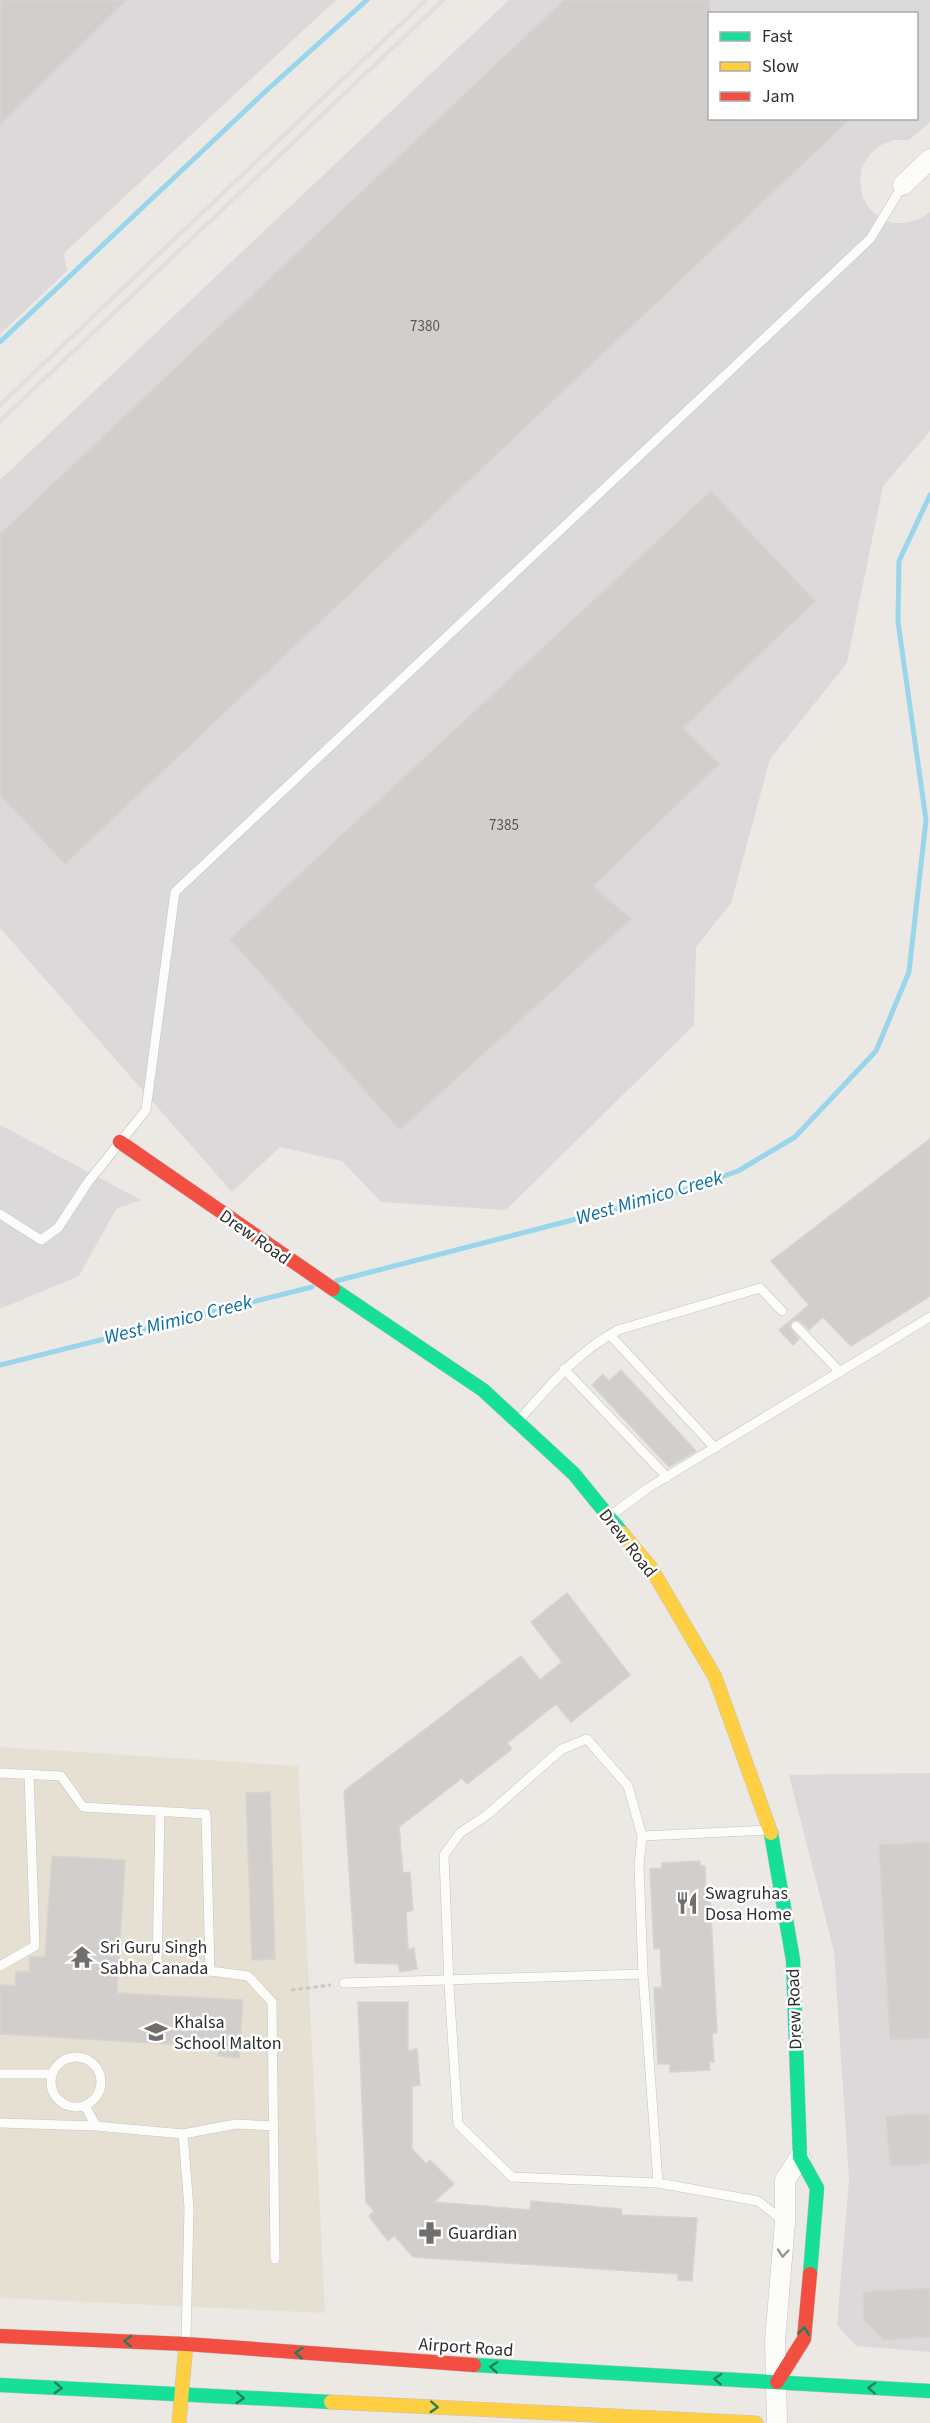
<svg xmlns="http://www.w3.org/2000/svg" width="930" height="2423" font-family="'Source Sans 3',sans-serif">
<rect width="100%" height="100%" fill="#ece8e4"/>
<path fill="#dcd9db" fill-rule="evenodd" d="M0 0H336L64 253 67 271 0 334Z
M509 0H930V122L909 140H894L881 145 870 154 862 167 860 181 862 195 868 207 879 217 892 223H906L920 219 930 212V431L883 486 847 663 770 759 731 903 696 947 694 1025 506 1210 381 1202 342 1161 280 1147 232 1192 0 928V480ZM710 14H916V118H710Z
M0 1125 141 1200 116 1209 79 1276 0 1309Z
M930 1773V2352L856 2346 837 2325 849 2179 834 1951 789 1775Z"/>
<path fill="#e6e0d3" d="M0 1747 298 1766 325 2313 0 2298Z"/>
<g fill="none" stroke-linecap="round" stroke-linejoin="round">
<path stroke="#99d6ec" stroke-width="5" d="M0 342 267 90 367 0
M336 1281 673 1194 738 1171 795 1137 876 1051 909 972 926 820 898 622 899 561 930 495
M0 1365 312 1287"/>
</g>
<path fill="#d1cecb" stroke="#d7d4d0" stroke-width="1.5" d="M0 0H126L0 125Z
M564 0H710V118H851L65 864 0 795V534Z
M711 491 815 601 683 728 719 764 593 886 631 919 400 1130 230 939Z
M930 1139V1296L851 1346 823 1317 809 1330 800 1321 794 1320 790 1324V1328L799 1339 793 1345 779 1330 809 1305 771 1261Z
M621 1370 696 1451 669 1467 592 1385 603 1374 609 1381Z
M567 1593 630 1675 571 1722 556 1704 507 1743 512 1749 467 1784 462 1778 399 1827 403 1873 410 1872 413 1910 406 1912 408 1950 414 1948 417 1969 400 1972 398 1964 355 1963 344 1791 521 1656 540 1680 562 1662 531 1622Z
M270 1792 275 1959 252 1960 246 1793Z
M930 1842V2038L890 2040 879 1845Z
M52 1856 125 1860 117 1993 243 2000 239 2058 218 2056V2047L0 2034V1985L15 1986 16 1971 29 1972 30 1957H45Z
M700 1861V1866H705L706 1897H710L717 2033H712L714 2062H709L710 2070 670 2072V2064H658L654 1988 662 1987 660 1948 654 1949 650 1869 662 1868V1863Z
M358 2002H408V2051L417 2049 420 2085 412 2086V2149L426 2164 430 2160 454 2184 434 2202 530 2210 531 2201 621 2209 622 2215 697 2218 692 2281 678 2280V2274L413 2257 394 2235 388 2241 369 2216 374 2211 366 2202Z
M930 2114V2164L890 2166 886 2116Z
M930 2288V2337L884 2340 864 2319 863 2292Z"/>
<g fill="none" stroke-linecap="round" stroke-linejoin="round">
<g stroke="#c5c4c5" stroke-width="10">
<path id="lane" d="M0 1214 41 1240 58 1228 88 1182 146 1110 175 892 870 239 903 185
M796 1326 840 1372
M610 1335 715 1448
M564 1369 667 1477
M519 1420C550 1385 576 1353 618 1330L760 1288 782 1311
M611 1515 648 1488 930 1317
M0 1773 61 1776 83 1807 206 1814 210 1971 248 1976 272 2002 275 2259
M160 1811 157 1968 210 1971
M768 1830 642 1836 639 1865 643 1974 658 2183 758 2201 785 2222
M642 1836 628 1786 587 1739 562 1749 487 1815 460 1833 444 1855 449 1985 458 2124 512 2177 658 2183
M0 1966 35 1946 29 1774
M344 1983 643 1974
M51 2082a25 25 0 1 1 50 0a25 25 0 1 1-50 0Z
M0 2074H52
M85 2106 96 2126
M0 2123 96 2126 183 2134 189 2208 186 2340
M183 2134 236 2124 274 2126"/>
</g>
<g stroke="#c5c4c5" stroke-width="21">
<path id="street" d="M903 185 930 159
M777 2423 775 2341 785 2222V2180L800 2157"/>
</g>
<g stroke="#c5c4c5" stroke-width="15">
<path id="fast" d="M333 1289 483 1390 574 1474 622 1533
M771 1833 793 1960 800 2157 817 2188 810 2274
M474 2365 930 2391
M0 2385 331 2402"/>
</g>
<g stroke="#c5c4c5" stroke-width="15">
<path id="slow" d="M622 1533 651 1568 715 1677 771 1833
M331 2402 756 2423
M179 2423 186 2344"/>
</g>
<g stroke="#c5c4c5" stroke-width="15">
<path id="jam" d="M120 1142 333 1289
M0 2336 186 2344 474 2365
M777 2382 804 2339 810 2274"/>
</g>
<path stroke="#c9c9c8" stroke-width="3" stroke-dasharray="4.5 3" stroke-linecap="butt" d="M291 1990 331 1985"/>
<use href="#lane" stroke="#fcfcfb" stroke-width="9"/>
<use href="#street" stroke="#fcfcfb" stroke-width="20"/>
<use href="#fast" stroke="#16e098" stroke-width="14"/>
<use href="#slow" stroke="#ffcf43" stroke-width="14"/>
<use href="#jam" stroke="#f24e42" stroke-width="14"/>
<path stroke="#dfdfe1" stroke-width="4.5" d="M0 405 426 0
M0 421 443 0"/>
</g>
<defs><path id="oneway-chevron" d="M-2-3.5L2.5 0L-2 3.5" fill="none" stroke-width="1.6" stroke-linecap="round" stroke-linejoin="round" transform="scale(1.5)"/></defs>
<use stroke="#959594" href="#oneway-chevron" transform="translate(783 2253) rotate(95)"/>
<g stroke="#237e5e">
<use href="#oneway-chevron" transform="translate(804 2331) rotate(-81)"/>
<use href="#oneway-chevron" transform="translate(128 2341) rotate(-178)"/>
<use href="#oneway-chevron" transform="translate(299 2353) rotate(-176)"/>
<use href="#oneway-chevron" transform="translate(494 2367) rotate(-176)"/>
<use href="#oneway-chevron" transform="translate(718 2379) rotate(-177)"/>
<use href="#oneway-chevron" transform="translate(58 2388) rotate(3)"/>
<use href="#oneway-chevron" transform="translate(872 2388) rotate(-177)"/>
<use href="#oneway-chevron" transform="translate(240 2398) rotate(3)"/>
<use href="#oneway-chevron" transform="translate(434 2407) rotate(3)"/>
</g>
<defs>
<g id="restaurant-bare" transform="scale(1.8)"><path d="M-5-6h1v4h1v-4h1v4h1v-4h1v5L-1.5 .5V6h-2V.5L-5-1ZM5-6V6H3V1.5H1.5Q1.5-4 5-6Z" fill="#706f6e" stroke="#fff" stroke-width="2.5" paint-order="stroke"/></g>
<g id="temple-bare" transform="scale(1.8)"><path d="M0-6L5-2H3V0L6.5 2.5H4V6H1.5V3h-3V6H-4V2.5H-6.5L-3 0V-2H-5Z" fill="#706f6e" stroke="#fff" stroke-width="2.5" paint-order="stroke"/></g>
<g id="school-bare" transform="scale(1.8)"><path d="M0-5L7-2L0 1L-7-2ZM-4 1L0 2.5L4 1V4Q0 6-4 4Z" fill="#706f6e" stroke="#fff" stroke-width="2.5" paint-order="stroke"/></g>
<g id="pharmacy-bare" transform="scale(1.8)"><path d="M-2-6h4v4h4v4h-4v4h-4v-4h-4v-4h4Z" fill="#706f6e" stroke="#fff" stroke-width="2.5" paint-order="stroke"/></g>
</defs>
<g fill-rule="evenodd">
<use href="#restaurant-bare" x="687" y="1903"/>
<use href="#temple-bare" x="82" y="1957"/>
<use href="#school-bare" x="156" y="2032"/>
<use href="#pharmacy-bare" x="430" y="2233"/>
</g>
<g text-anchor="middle" stroke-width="5" stroke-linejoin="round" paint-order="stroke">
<g font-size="15" fill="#585857">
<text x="425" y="331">7380</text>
<text x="504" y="830">7385</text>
</g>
<g font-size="18" fill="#2e2e2e" stroke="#fff">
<text transform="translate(255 1237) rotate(35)" y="6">Drew Road</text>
<text transform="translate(628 1543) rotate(52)" y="6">Drew Road</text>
<text transform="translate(794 2009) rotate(-92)" y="6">Drew Road</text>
<text transform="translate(466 2347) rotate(4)" y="6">Airport Road</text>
</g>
<g font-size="18" fill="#2e2e2e" stroke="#fff" text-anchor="start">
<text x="705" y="1899">Swagruhas<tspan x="705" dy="21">Dosa Home</tspan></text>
<text x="100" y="1953">Sri Guru Singh<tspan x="100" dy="21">Sabha Canada</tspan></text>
<text x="174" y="2028">Khalsa<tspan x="174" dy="21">School Malton</tspan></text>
<text x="448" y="2239">Guardian</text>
</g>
<g font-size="20" font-style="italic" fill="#0d6fa3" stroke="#fff">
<text transform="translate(649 1197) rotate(-16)" y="7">West Mimico Creek</text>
<text transform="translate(178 1319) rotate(-14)" y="7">West Mimico Creek</text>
</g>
</g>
<rect x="708" y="12" width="210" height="108" fill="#ffffff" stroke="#ababab" stroke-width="1.5"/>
<rect x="720" y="32" width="30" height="9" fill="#16e098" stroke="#ababab" stroke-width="1.5"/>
<text x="762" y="42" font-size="18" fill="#2e2e2e">Fast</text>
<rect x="720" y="62" width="30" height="9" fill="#ffcf43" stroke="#ababab" stroke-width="1.5"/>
<text x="762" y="72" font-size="18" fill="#2e2e2e">Slow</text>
<rect x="720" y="92" width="30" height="9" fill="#f24e42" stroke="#ababab" stroke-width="1.5"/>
<text x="762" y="102" font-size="18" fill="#2e2e2e">Jam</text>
</svg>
